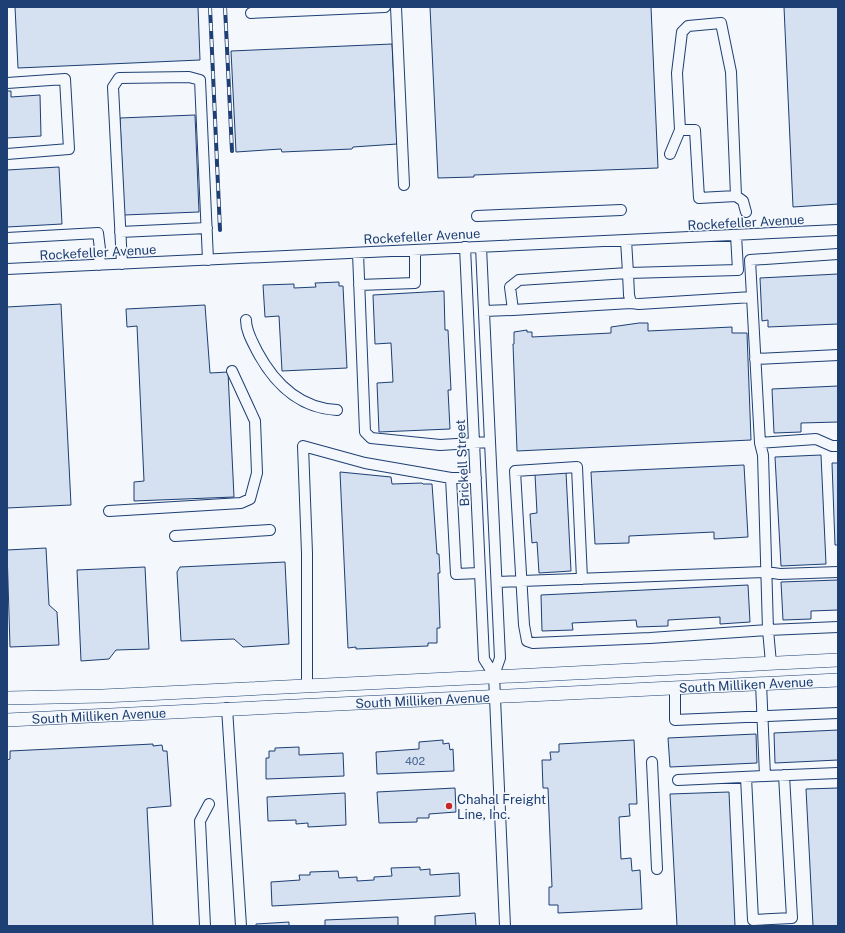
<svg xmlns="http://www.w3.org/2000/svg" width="845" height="933" font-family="'Public Sans',sans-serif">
<rect width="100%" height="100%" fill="#f4f7fb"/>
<path fill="#d5e0f0" stroke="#1d3f73" d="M15 7H198L200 60 18 68Z
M430 7H651L658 168 474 175V177L438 178Z
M784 7H838V204L793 207Z
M392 44 397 144 353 147 352 149 282 152 281 149 236 152 231 51Z
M7 91H11V97L40 95 41 136 7 138Z
M195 115 199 212 124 215 120 118Z
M59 167 62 224 7 227V170Z
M838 274V324L768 327V320L762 321 760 278Z
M339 282V286H343L347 368 282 371 279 316 265 317 263 285 294 284V288L316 287 315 283Z
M444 291 445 330H448L451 390H448L450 429 379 432 377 383 393 382 391 343 375 344 373 295Z
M61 304 71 505 7 508V307Z
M205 305 210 373 228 372 234 497 134 501V482L144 481 137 326 127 327 126 309Z
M639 323H648V331L732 327V333H747L751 440 517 451 513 344H514V332L527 330V332H532V337L611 333V327Z
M838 386V422L801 423V432L774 433 772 389Z
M821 455 826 564 781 566 775 457Z
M832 463H838V545H835Z
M744 465 748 537 714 539V532L629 536V543L595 544 591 472Z
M340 472 391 477 392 484 422 483 423 484H432L437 554H439L440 573H438L440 628H437V643H428V646L356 649V647L348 648Z
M566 472 571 571 539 573 537 542 532 543 530 514 537 513 535 474Z
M46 548 49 605 57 612 59 645 10 647 7 550Z
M285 562 289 644 243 647 234 639 181 641 177 572 180 567Z
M145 567 149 649 116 650 109 659 81 661 77 570Z
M838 580V610L811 611V619L783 620 781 582Z
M748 585 750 622 720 624V617L668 620V626L637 627 636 620 572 623 573 630 542 631 541 595Z
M838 730V760L775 763 774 733Z
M756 734 757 763 670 767 668 738Z
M443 740V744L449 743 450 750 453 749 454 771 377 774 376 752 419 749V742Z
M634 740 637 804H629L630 816 619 817 621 859 631 858 632 871 640 870 642 909 558 913V905H549V887H552L548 788H543L542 760H551L550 752H559V744Z
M153 744V746L162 745 163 751H167L171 806 147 808 153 926H7V760L10 759V751Z
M299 747V755L343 753 344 776 266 779V758H269V751H275V748Z
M455 788 456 812 429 814V818H417V822L379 823 377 792Z
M838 788V926H813L806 789Z
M729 792 735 926H677L670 794Z
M345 793 346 825 308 827V823L296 824V820L268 821 267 797Z
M420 867V870L430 869V875L459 873 460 896 272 906 271 882 300 880 299 875H310V872L338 871 339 878 357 877V881L374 880V877L392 876 391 868Z
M475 913 476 926H435V916Z
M398 917V926H325V920Z
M289 922V926H256V924Z"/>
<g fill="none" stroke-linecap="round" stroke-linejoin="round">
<g stroke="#1d3f73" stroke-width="12">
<path id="minor" d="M396 7 404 185
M251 13 385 7
M7 83 65 79 69 149 7 154
M680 130H695L699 198 736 196
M670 154 680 130 677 73 682 32 688 26 721 23 731 72 736 196 743 201 746 212
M477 216 621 210
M120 232 207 228
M7 238 98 233 100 249 99 265
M626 240 628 273 738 270 736 235
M465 247 484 659 494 675
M481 247 500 658 494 675 505 926
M358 253 365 432 371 438 440 445 490 442
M838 254 750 260 760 443 763 455 768 630 838 627
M122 264 113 87 119 78 189 77 200 80 208 260
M7 269 838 230
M359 285 415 283V250
M513 310 631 303
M484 311 513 310 510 287 519 280 628 273 629 295 631 303 639 304 752 297
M246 320C246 331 252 341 257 351 274 383 299 408 337 410
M755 359 838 355
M760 443 816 439 832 446H838
M476 478H451L456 574 480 573
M109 511 241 503 250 499 257 473 255 421 232 371
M175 536 270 530
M582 579 577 467 515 471 524 625 527 641 533 643 650 638 768 630 771 663
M497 582 766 572 780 574 838 572
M307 685V553L303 446 365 463 451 478
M675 687V720L838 713
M227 708 241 926
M652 762 657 869
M765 776 838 773
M746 777 753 920 792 918 784 775
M678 780 765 776 761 683
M205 926 200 821 209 804"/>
</g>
<g stroke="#1d3f73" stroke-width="14">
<g id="major">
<path d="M7 698 103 696 838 660"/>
<path id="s1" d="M7 720 838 680"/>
</g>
</g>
<use href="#minor" stroke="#f4f7fb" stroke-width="10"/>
<use href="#major" stroke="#f4f7fb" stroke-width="13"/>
<g stroke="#1d3f73" stroke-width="4">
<path id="rail" d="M210 7 220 230
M225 7 232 151"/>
</g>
<use href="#rail" stroke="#f4f7fb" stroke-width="2.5" stroke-dasharray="8" stroke-linecap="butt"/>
</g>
<circle fill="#c62828" stroke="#f4f7fb" stroke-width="1.5" cx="449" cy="806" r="4"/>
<g text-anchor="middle" stroke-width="3" stroke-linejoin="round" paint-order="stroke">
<g font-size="11" fill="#4b6792">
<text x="415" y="765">402</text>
</g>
<g font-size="13" fill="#1d3f73" stroke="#f4f7fb">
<text transform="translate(746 222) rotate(-3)" y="5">Rockefeller Avenue</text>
<text transform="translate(422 236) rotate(-3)" y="5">Rockefeller Avenue</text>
<text transform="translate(98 252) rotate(-3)" y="5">Rockefeller Avenue</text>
<text transform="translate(462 463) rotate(-93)" y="5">Brickell Street</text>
<text dy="5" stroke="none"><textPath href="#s1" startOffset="740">South Milliken Avenue</textPath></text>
<text dy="5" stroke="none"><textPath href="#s1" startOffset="416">South Milliken Avenue</textPath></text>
<text dy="5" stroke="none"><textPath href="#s1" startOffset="92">South Milliken Avenue</textPath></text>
</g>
<g font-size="13" fill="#1d3f73" stroke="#f4f7fb" text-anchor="start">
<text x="457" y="804">Chahal Freight<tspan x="457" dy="15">Line, Inc.</tspan></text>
</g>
</g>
<rect width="845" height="933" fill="none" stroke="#1d3f73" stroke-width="16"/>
</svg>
